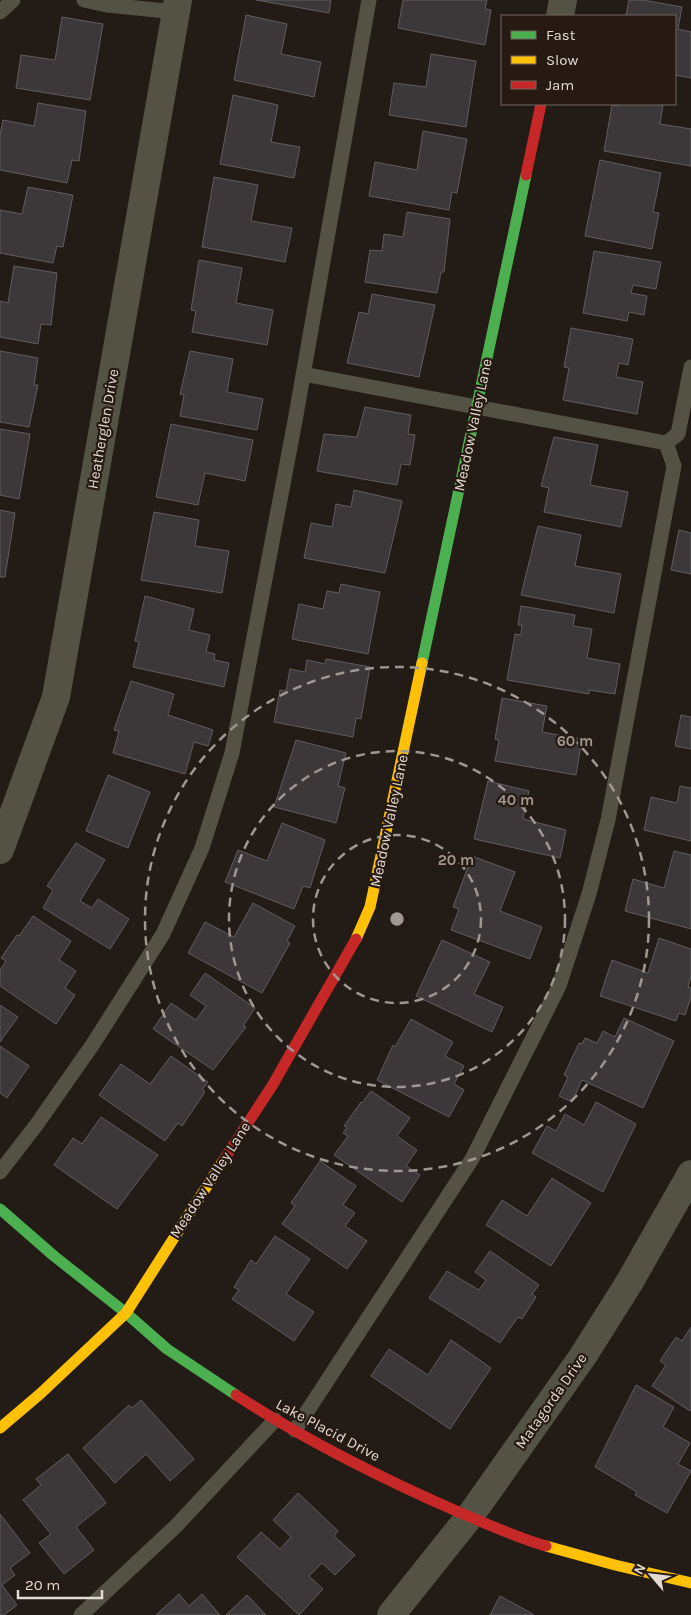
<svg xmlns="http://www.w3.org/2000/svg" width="691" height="1615" font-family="Karla,sans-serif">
<rect width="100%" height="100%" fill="#221b16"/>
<path fill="#3c3839" stroke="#615d5e" d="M256 0H331L329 13Z
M403 0H487L485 9 491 10 485 45 398 28Z
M629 0H643L682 7 678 29 691 32V78L675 75V16H626Z
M246 15 287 24 281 54 321 62 314 97 234 80Z
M62 17 103 24 90 100 16 88 21 55 55 60Z
M431 54 476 61 466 127 389 115 394 83 426 87Z
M233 95 278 105 271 142 300 147 294 178 220 164Z
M38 103 86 111 79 161 72 160 67 183 0 170V135L3 120 34 126Z
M620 104H663L660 124 691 129V166L604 151 612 105 619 106Z
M423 131 467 139 457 193 452 192 449 210 369 196 375 162 417 170Z
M600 160 661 173 653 212 659 213 652 249 585 236Z
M214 177 258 185 251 221 292 228 285 262 202 247Z
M28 187 73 195 63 247 57 246 53 263 0 253V210L22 214Z
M407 212 450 219 444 272H441L437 293 365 282 370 250 382 251 384 234 403 237Z
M594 251 661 262 656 289 633 285 631 293 647 296 644 315 629 312 627 321 583 313Z
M199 260 242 268 236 303 273 310 267 345 192 332 196 311 191 310Z
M14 266 57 273 51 325 41 324 38 344 0 337V301L8 303Z
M372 294 435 305 419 377 347 363 359 312 368 314Z
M571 328 633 339 628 365 619 363 616 377 643 382 637 414 563 400 569 368 564 367Z
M0 351 38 358 34 385H38L29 427 0 422Z
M190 351 233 359 227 392 263 399 257 430 180 416 184 395 180 394Z
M365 407 411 415 408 434 415 435 410 465 401 464 397 485 317 471 324 434 357 437Z
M171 424 253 440 245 481 205 473 198 505 156 497Z
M0 429 30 434 19 499 0 495Z
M554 437 598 445 590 485 628 492 621 527 544 512 549 488 541 486Z
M354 490 402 501 385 573 304 558 311 523 332 527 336 504 351 507Z
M0 510 15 513 5 577H0Z
M154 512 199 520 195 546 229 551 222 593 141 580Z
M538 526 581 535 575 566 621 574 614 613 521 595Z
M679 530 691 533V574L671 570Z
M341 584 380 592 368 654 292 639 299 604 323 609 327 591 339 593Z
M145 596 194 609 189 630 210 635 206 652 215 654 214 660 229 663 224 687 133 667 139 642 135 641Z
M521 606 575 615 573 626 592 629 587 658 620 664 615 694 589 690V694L507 680 515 634 521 635 522 625H518Z
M326 659 370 667 361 719 356 718 353 737 274 722 280 690 286 691 290 669 305 672 307 660 325 664Z
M131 681 174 694 168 715 213 730 208 746 194 742 185 774 113 753 119 731 114 730Z
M502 698 547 706 542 732 582 739 576 775 495 761 499 740 495 739Z
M681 715 691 717V749L675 746Z
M296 740 346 753 338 786 345 788 336 823 274 807Z
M108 775 150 792 128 848 86 831Z
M488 781 529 791 523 819 566 830 560 858 474 839Z
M680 786 691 788V841L644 830 651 797 677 803Z
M282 823 325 840 310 888 303 886 294 909 225 882 238 850 267 861Z
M76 843 105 860 80 901 92 908 98 899 129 919 110 949 43 908 53 890 47 886Z
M674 851 691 855V929L625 911 633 879 664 888Z
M472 856 515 872 500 911 542 927 530 959 451 930 459 909 453 907Z
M253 903 295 926 287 941 290 943 262 993 188 953 205 922 234 937Z
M33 916 71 941 59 960 76 971 65 988 75 995 56 1024 0 986V970L6 961 1 958 17 935 19 936Z
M659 938 691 949V977L688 987 691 988V997L685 1015 679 1013 676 1021 600 996 612 960 648 973Z
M442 940 490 962 474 994 503 1007 492 1032 416 996Z
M205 973 255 1008 243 1026 246 1027 213 1070 153 1029 171 1003 196 1020 206 1006 190 995Z
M0 1005 18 1017 0 1042Z
M624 1018 674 1041 643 1108 582 1080 572 1102 559 1096 568 1077 564 1075 579 1043 582 1044 585 1038 597 1043 603 1031 615 1037Z
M411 1019 453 1042 445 1056 464 1066 454 1084 464 1090 449 1117 377 1080 393 1045 395 1047Z
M0 1046 29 1066 7 1098 0 1093Z
M171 1056 208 1082 202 1090 205 1092 182 1126 178 1123 165 1141 99 1095 121 1064 150 1084Z
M371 1091 410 1118 397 1136 417 1150 406 1166 420 1175 402 1202 334 1155 348 1136 343 1133 347 1127 344 1126 361 1102 362 1103Z
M596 1102 636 1124 603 1192 532 1153 547 1126 556 1131 565 1114 584 1125Z
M101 1117 158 1155 117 1209 54 1165 73 1138 82 1144Z
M320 1161 356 1186 343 1205 355 1213 345 1226 367 1241 347 1269 282 1224 295 1206 291 1203Z
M552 1178 591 1203 551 1266 486 1225 502 1200 527 1216Z
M275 1236 310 1259 286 1294 314 1312 294 1341 232 1299 239 1290 234 1287 251 1260 256 1264Z
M490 1251 539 1285 532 1294 536 1297 522 1319 518 1317 500 1343 429 1298 447 1271 479 1290 486 1280 475 1272Z
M691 1327V1409L690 1411 652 1386 666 1365 660 1361 676 1337 682 1341Z
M451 1340 491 1368 450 1429 371 1376 389 1349 428 1375Z
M636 1385 674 1407 663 1427 690 1443 678 1464 691 1471 667 1513 635 1495 637 1492 595 1467Z
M141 1400 194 1459 170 1481 146 1454 115 1483 83 1448 129 1405 132 1408Z
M68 1454 106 1503 76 1527 94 1550 64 1574 39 1543 51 1534 23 1500 41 1485 36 1479Z
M298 1493 338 1531 334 1536 355 1555 335 1575 322 1563 309 1576 323 1589 299 1615 237 1557 261 1532 280 1549 291 1537 273 1520Z
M0 1514 30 1553 10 1568 15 1575 2 1585 17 1605 4 1615H0Z
M179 1594 189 1606 202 1594 220 1615H156Z
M247 1595 266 1615H226Z
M500 1596 533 1614V1615H490Z"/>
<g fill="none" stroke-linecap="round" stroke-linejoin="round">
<path stroke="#535244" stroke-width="15" d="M84 0 107 5 176 12
M0 12 13 0
M303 374 666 443 678 434 691 367
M0 1172 37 1124 93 1044 163 934 202 848 232 753 295 421 369 0
M295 1430 472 1159 559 986 589 894 608 820 674 466 666 443
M81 1615 176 1526 275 1420"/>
<path stroke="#535244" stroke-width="28" d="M560 16 563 0
M0 850 56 697 178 0
M391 1615 470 1516 583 1356 629 1283 691 1174"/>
<path stroke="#4caf50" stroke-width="11" d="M422 663 526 175
M0 1209 54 1256 126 1313 167 1349 236 1395"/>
<path stroke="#ffc107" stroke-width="11" d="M356 939 370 907 422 663
M0 1428 40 1394 126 1313 223 1161
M546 1546 615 1565 691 1583"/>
<path stroke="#c62828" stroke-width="11" d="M526 175 541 104
M223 1161 272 1086 356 939
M236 1395C305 1440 379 1477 454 1510 485 1523 515 1537 546 1546"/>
</g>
<g fill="none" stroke="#9f9792" stroke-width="2.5" stroke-dasharray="9 6">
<circle cx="397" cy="919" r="84"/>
<circle cx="397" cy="919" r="168"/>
<circle cx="397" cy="919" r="252"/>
</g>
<g text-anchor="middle" stroke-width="4.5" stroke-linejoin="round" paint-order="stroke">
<g font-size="15" fill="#e3dad4" stroke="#261a12">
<text transform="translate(473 425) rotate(-78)" y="5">Meadow Valley Lane</text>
<text transform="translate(103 429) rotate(-80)" y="5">Heatherglen Drive</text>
<text transform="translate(389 821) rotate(-78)" y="5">Meadow Valley Lane</text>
<text transform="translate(210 1180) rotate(-57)" y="5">Meadow Valley Lane</text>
<text transform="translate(551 1401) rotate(-55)" y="5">Matagorda Drive</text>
<text transform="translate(328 1430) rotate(28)" y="5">Lake Placid Drive</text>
</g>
</g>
<circle cx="397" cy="919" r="8" fill="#9f9792" stroke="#261a12" stroke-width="2.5"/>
<g font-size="15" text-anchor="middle" font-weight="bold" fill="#9f9792" stroke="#261a12" stroke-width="4.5" stroke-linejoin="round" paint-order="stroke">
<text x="575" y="746">60 m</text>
<text x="516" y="805">40 m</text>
<text x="456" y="865">20 m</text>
</g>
<rect x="501" y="15" width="175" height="90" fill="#261a12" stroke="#726760"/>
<rect x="511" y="31" width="25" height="8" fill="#4caf50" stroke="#726760"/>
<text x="546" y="40" font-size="15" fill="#e3dad4">Fast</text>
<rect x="511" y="56" width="25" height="8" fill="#ffc107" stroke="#726760"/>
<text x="546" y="65" font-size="15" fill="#e3dad4">Slow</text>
<rect x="511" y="81" width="25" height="8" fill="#c62828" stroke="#726760"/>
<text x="546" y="90" font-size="15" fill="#e3dad4">Jam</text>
<g transform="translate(651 1575) rotate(298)" stroke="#261a12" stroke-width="4" paint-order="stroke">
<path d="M0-4L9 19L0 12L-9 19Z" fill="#e3dad4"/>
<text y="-8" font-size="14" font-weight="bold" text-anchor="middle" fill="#e3dad4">N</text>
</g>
<path d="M18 1590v8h84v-8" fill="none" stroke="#e3dad4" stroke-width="2.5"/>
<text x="25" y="1590" font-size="15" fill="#e3dad4" stroke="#261a12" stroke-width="4" paint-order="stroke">20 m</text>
</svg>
